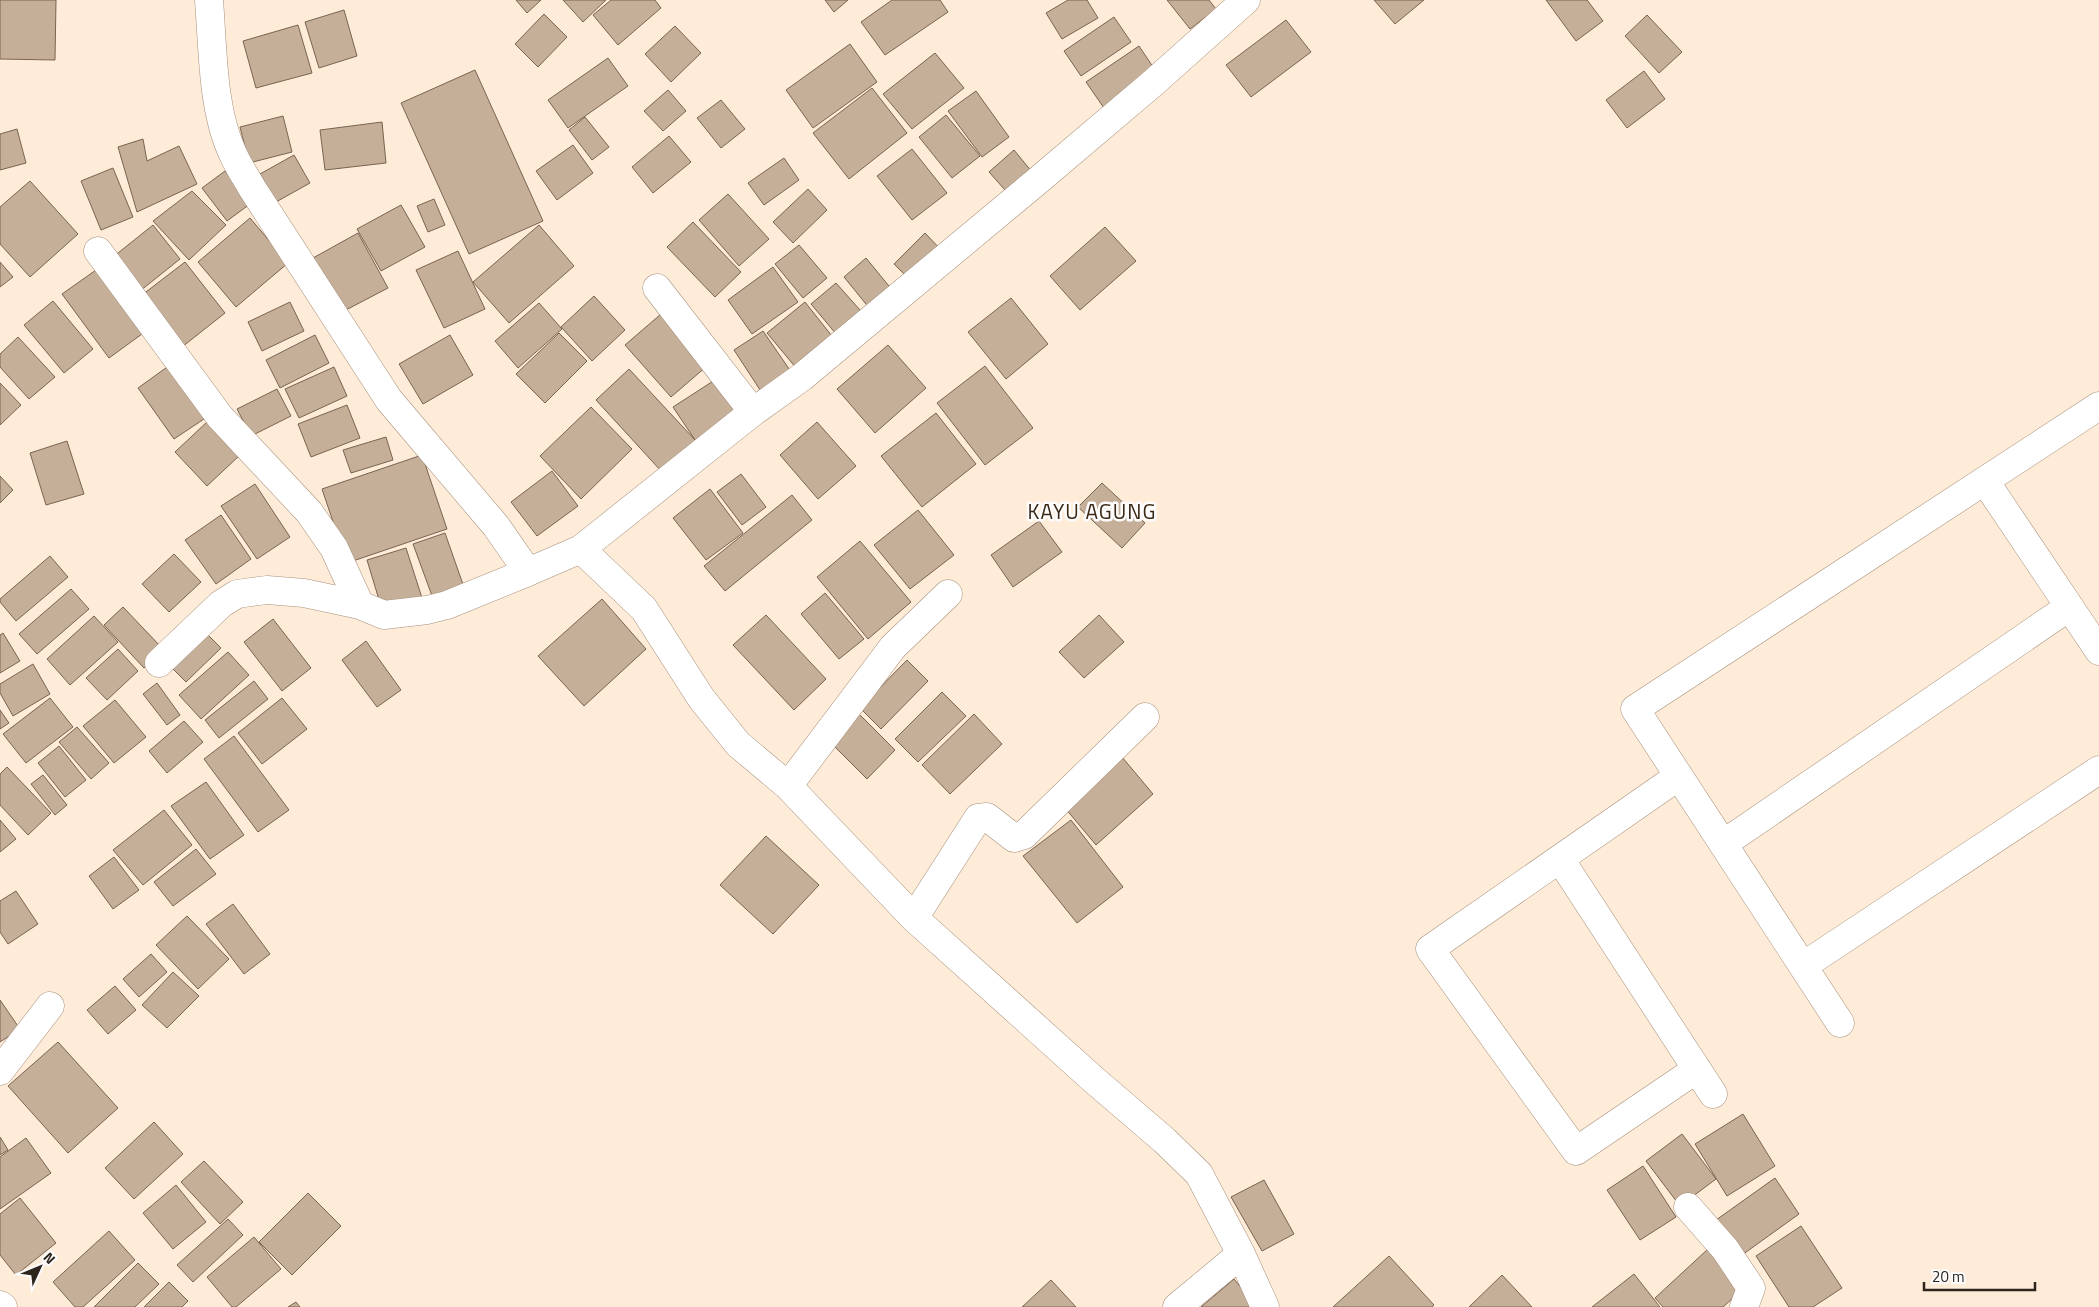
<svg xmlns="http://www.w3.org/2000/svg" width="2099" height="1307" font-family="'Titillium Web',sans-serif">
<rect width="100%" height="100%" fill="#feebd8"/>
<path fill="#c6af99" stroke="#796450" d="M0 0H56L55 60 0 59Z
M516 0H541L527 13Z
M563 0H606L583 22Z
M611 0H655L661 8 618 45 593 15Z
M825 0H848L834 12Z
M892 0H940L948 12 885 55 861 22Z
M1068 0H1087L1098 18 1062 39 1046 13Z
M1167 0H1209L1216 9 1190 29Z
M1374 0H1424L1395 24Z
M1546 0H1587L1603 21 1576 41Z
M344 10 357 56 319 68 305 22Z
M544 14 567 37 538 67 515 44Z
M1647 15 1682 52 1659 73 1625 36Z
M1114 17 1131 42 1081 76 1064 51Z
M1286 20 1311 52 1251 97 1226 65Z
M298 25 312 73 256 88 243 41Z
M675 26 701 53 671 82 645 54Z
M850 44 877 82 813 128 786 90Z
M1139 46 1159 76 1106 111 1086 82Z
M935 53 964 88 912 129 883 94Z
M608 58 628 86 568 128 548 100Z
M475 70 543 221 469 254 401 103Z
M1644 71 1665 99 1627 128 1606 100Z
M872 88 907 133 849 179 813 133Z
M668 90 686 111 663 131 644 111Z
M976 91 1009 137 982 157 948 111Z
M721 100 745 129 721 148 697 118Z
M946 115 980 156 952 178 919 137Z
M283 116 292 152 249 163 240 127Z
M585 117 609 147 592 160 569 130Z
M382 122 386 163 325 170 320 130Z
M17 129 26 163 0 170V134Z
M669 136 691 162 653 193 632 167Z
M143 139 147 161 179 146 197 184 137 212 118 147Z
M573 145 593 173 557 200 536 171Z
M912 149 947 193 912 220 877 176Z
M1014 150 1037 178 1013 199 989 172Z
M294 155 310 183 276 202 260 174Z
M784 158 799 180 764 205 748 183Z
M113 168 133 217 101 230 81 181Z
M225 171 250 204 227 221 202 188Z
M30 181 78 234 30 277 0 244V207Z
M808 189 827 210 793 243 773 222Z
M192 191 226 225 189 260 153 221Z
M728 194 769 239 739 266 699 220Z
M434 199 445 225 428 232 417 206Z
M401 205 425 247 381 271 357 229Z
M250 218 288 263 236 307 198 262Z
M693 222 741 272 715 297 667 247Z
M153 225 180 259 140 291 113 257Z
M539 225 574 266 509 323 473 282Z
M1105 227 1136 261 1080 310 1050 276Z
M358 233 388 288 342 312 313 258Z
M925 233 944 253 913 283 894 264Z
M799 245 827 278 803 298 775 264Z
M458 251 485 309 444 328 416 270Z
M866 258 893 291 870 309 844 277Z
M0 262 13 277 0 287Z
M185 262 225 313 182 347 142 295Z
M773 267 798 302 752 334 728 300Z
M96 270 142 334 109 358 62 294Z
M836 283 868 319 842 341 811 304Z
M594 296 625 330 592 361 561 327Z
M1011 298 1048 344 1006 379 968 332Z
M53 301 93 349 64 373 24 325Z
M290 302 304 331 262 351 248 322Z
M805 302 839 345 802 375 767 333Z
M539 303 562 329 518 368 495 341Z
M661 314 707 366 671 397 625 345Z
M763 331 796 379 766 399 734 350Z
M559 333 587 361 545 403 516 374Z
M315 335 329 363 280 388 266 360Z
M450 335 473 375 423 404 399 364Z
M18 337 55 377 29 399 0 367V354Z
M888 345 926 388 875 433 837 389Z
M170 365 207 417 174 439 138 388Z
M985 366 1033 428 985 465 937 403Z
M334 367 347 396 299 418 285 389Z
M629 369 696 441 662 472 596 400Z
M721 376 745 411 697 443 673 407Z
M0 383 21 405 0 425Z
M277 389 291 416 251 436 237 409Z
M347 405 360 438 311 457 298 424Z
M591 407 632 449 581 499 540 456Z
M936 413 976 464 922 507 881 456Z
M208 421 240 455 207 486 175 452Z
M817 422 856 466 818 499 780 455Z
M386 437 393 460 351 473 343 450Z
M67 441 84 494 46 505 30 453Z
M422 455 447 529 347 563 322 489Z
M552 471 578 506 537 536 511 502Z
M741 474 766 507 742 525 717 492Z
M0 476 13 490 0 503Z
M1102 483 1145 523 1122 548 1078 507Z
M255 484 290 537 257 559 221 506Z
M710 489 743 533 706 560 673 518Z
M792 495 812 520 725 591 704 566Z
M918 510 954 555 910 589 874 545Z
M221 515 251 559 216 584 185 540Z
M1039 521 1062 552 1013 587 991 555Z
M445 533 466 593 435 604 413 544Z
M860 541 911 602 868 639 817 577Z
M406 548 423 601 383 613 367 560Z
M174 554 201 582 169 612 142 584Z
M50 556 68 577 16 621 0 602V599Z
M71 589 89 609 37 654 19 634Z
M825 593 864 639 839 659 801 614Z
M602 599 646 649 584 706 538 656Z
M123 607 163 649 144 668 104 625Z
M766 615 826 679 794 710 733 645Z
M1099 615 1124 642 1084 678 1059 652Z
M94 616 118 642 70 685 47 659Z
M273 619 311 668 282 691 244 642Z
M3 633 20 661 0 673V635Z
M207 634 221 648 186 682 172 668Z
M366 641 401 690 377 707 342 660Z
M118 649 138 671 107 700 86 678Z
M228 652 249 675 201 719 179 695Z
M907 660 928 681 881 729 860 708Z
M33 664 50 694 13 716 0 693V684Z
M254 681 268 699 219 738 205 720Z
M157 683 180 715 167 725 143 694Z
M942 692 966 716 918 762 895 739Z
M50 698 73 727 26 763 3 734Z
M282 698 307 729 262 764 238 733Z
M115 700 146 737 114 763 83 726Z
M0 710 9 723 0 729Z
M856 711 895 750 867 779 827 739Z
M974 714 1002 744 950 794 922 765Z
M184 721 203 742 167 773 149 751Z
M77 727 109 763 91 779 59 742Z
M234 736 289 810 258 832 204 759Z
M59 746 86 780 65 797 38 763Z
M1122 757 1153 794 1096 845 1065 808Z
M7 767 51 813 28 835 0 805V774Z
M43 775 67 805 55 815 31 784Z
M206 782 244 835 210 859 171 806Z
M164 810 192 845 143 885 113 850Z
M0 820 16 839 0 852Z
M1071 820 1123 887 1077 923 1023 856Z
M766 836 819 885 773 934 720 885Z
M196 849 216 874 173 906 154 882Z
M114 857 139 890 113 909 89 876Z
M16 891 38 924 8 944 0 932V901Z
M233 904 270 954 244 974 206 924Z
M187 916 229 959 198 989 156 945Z
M151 954 167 972 139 997 123 979Z
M173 972 199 996 167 1028 142 1005Z
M115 986 136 1010 108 1034 87 1010Z
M0 1000 20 1029 0 1042Z
M58 1042 118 1108 68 1153 8 1086Z
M1743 1114 1775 1166 1727 1196 1695 1144Z
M154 1122 183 1154 134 1199 105 1168Z
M1682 1134 1716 1179 1680 1206 1646 1161Z
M0 1137 8 1150 0 1155Z
M26 1138 51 1173 0 1209V1157Z
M204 1161 243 1202 220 1224 181 1182Z
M1643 1166 1676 1217 1640 1240 1607 1190Z
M1775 1178 1799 1214 1742 1255 1716 1220Z
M1264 1180 1294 1234 1262 1251 1231 1197Z
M176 1185 206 1222 173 1249 143 1213Z
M308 1193 341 1226 292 1275 259 1242Z
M20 1198 56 1243 16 1275 0 1255V1214Z
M228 1219 243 1235 193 1282 177 1265Z
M1801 1226 1842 1288 1813 1307H1789L1756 1256Z
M109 1231 135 1260 83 1307H75L53 1282Z
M254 1237 281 1269 236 1307H232L207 1277Z
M1708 1249 1744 1288 1723 1307H1663L1655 1298Z
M1389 1256 1434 1305 1432 1307H1333Z
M138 1263 159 1284 135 1307H94Z
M1634 1274 1660 1307H1592Z
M1502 1275 1532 1307H1469Z
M1234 1279 1257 1307H1201Z
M1051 1280 1076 1307H1022Z
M169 1282 188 1301 182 1307H144Z
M296 1302 300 1307H288Z"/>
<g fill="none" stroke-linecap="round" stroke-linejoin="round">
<g stroke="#a6907a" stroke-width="29">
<path id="street" d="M209 0C213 49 212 110 233 154 238 166 246 177 252 188L389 400 496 526 528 572 581 549 753 412 802 377 1035 183 1153 83 1246 0
M98 251 220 417 309 512 334 548 360 605
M657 288 753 412
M1985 481 2099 651
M581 549 644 609 701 698 738 744 788 786 914 918 1094 1080 1164 1140 1199 1174 1241 1254 1265 1307
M159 663 221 604 237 594 267 590 304 593 360 605 384 615 427 610 447 605 528 572
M1679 776 1430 949 1576 1151 1697 1069
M788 786 893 647 948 594
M1723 844 2069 607
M1560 859 1713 1094
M914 918 978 818 987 817 1014 838 1024 835 1145 717
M1803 966 2099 770
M1840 1023 1635 709 2099 406
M0 1071 50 1006
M1688 1207 1725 1249 1751 1288 1744 1307
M0 1305 3 1307
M1177 1307 1241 1254"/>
</g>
<use href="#street" stroke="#fff" stroke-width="28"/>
</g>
<g text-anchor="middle" stroke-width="5" stroke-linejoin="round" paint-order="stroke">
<g font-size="21" letter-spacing="1" fill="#3a2815" stroke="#fcfcfc">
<text x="1092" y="519">KAYU AGUNG</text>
</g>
</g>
<g transform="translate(40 1267) rotate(46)" stroke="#fcfcfc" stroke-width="4" paint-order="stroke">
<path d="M0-4L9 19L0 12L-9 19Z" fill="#2d241c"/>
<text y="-8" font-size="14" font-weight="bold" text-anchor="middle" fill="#2d241c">N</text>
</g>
<path d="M1924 1282v8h111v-8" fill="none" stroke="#2d241c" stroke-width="2.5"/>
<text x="1932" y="1282" font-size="15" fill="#2d241c" stroke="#fcfcfc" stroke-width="4" paint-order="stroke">20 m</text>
</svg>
